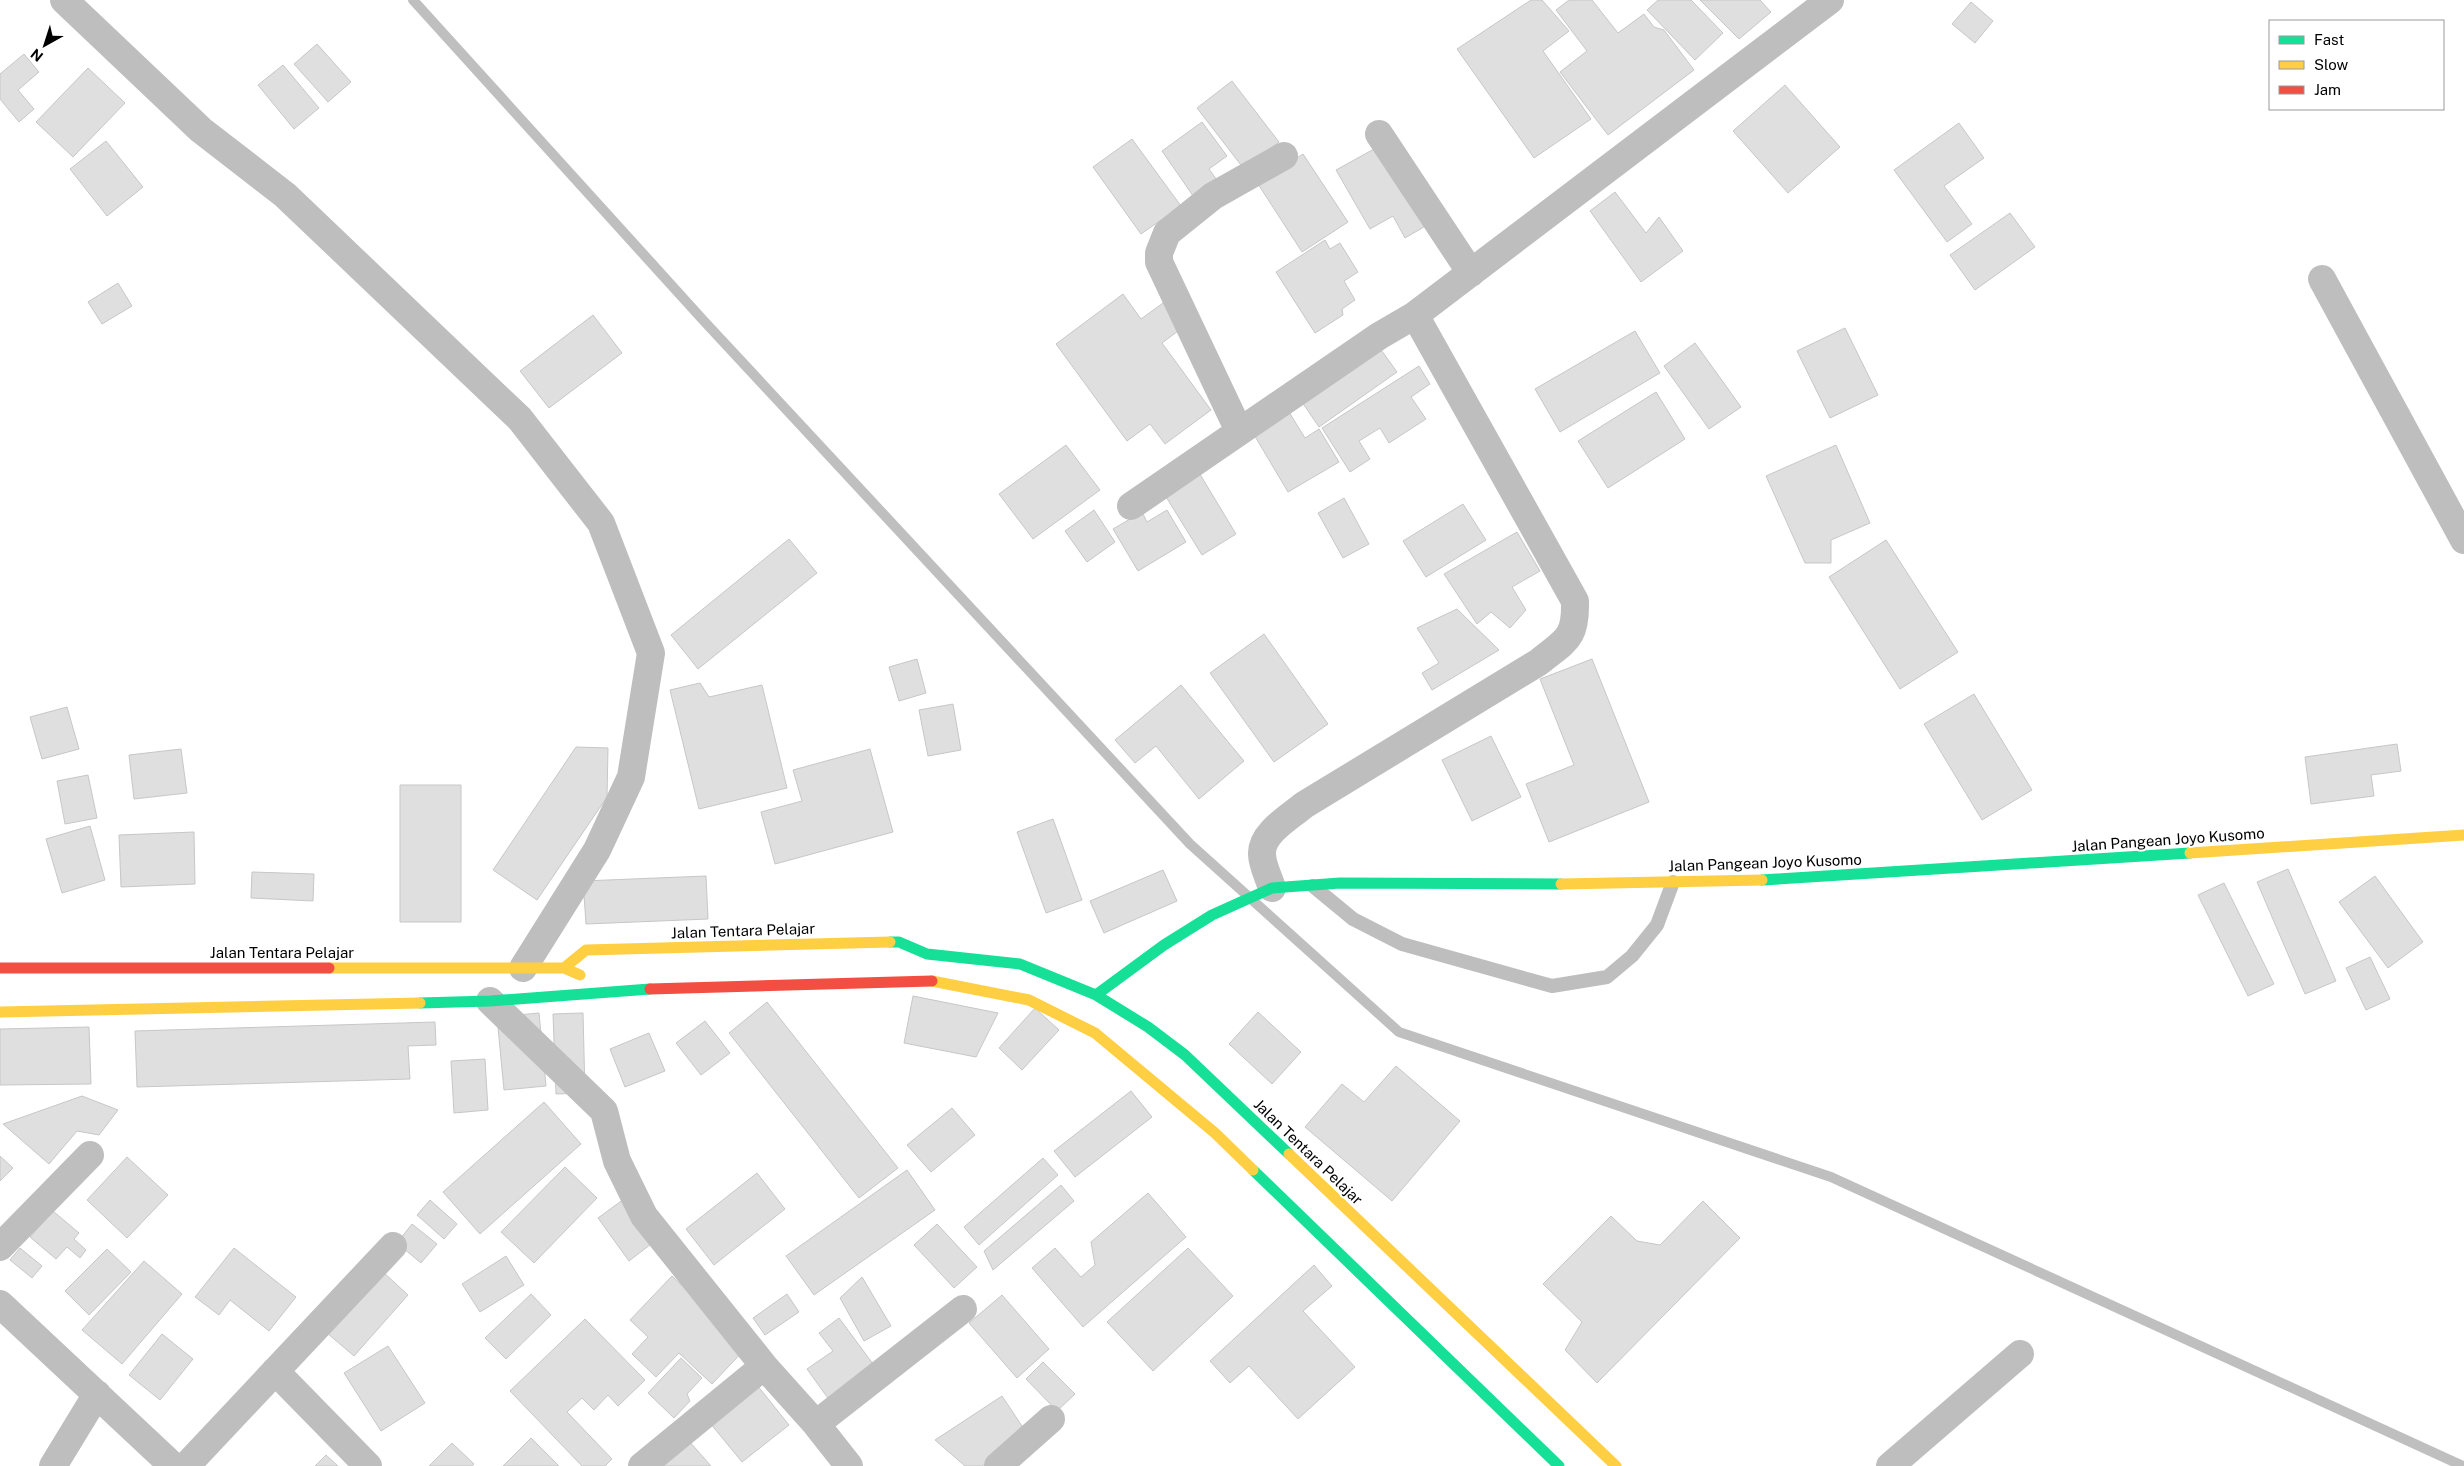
<svg xmlns="http://www.w3.org/2000/svg" width="2464" height="1466" font-family="'Public Sans',sans-serif">
<rect width="100%" height="100%" fill="#fff"/>
<g fill="none" stroke-linecap="round" stroke-linejoin="round">
<path stroke="#bfbfbf" stroke-width="10" d="M413 0 703 320 1190 844 1399 1032 1831 1177 2463 1466"/>
</g>
<path fill="#dfdfdf" stroke="#c7c7c7" d="M1531 0H1542L1569 31 1543 51 1591 119 1534 158 1457 49Z
M1569 0H1592L1618 33 1644 14 1654 27 1664 30 1694 70 1608 135 1560 72 1587 51 1556 10Z
M1658 0H1691L1723 33 1695 60 1647 10Z
M1700 0H1760L1771 12 1739 39Z
M1971 2 1993 21 1975 43 1952 24Z
M317 44 351 82 328 102 294 64Z
M24 54 39 72 18 90 34 109 19 122 0 99V74Z
M283 65 319 108 294 129 258 85Z
M88 68 125 103 73 157 36 122Z
M1232 81 1279 142 1244 169 1197 108Z
M1785 85 1840 147 1788 193 1733 131Z
M1202 122 1227 156 1209 169 1222 187 1198 203 1162 151Z
M1959 123 1984 158 1944 186 1972 224 1947 242 1894 170Z
M1132 139 1181 206 1141 234 1093 167Z
M106 141 143 187 107 216 70 169Z
M1383 144 1429 224 1405 238 1393 216 1370 229 1336 170Z
M1303 154 1348 222 1302 252 1258 184Z
M1615 192 1646 233 1659 217 1683 251 1641 282 1590 211Z
M2010 213 2035 247 1975 290 1950 255Z
M1325 240 1330 249 1340 243 1358 272 1344 281 1355 300 1342 309 1343 315 1315 333 1276 272Z
M118 283 132 306 102 324 88 302Z
M1123 294 1141 319 1163 303 1182 328 1162 343 1211 410 1165 444 1150 424 1127 441 1056 344Z
M593 315 622 353 549 408 520 371Z
M1845 328 1878 395 1830 418 1797 351Z
M1635 331 1660 373 1560 432 1535 389Z
M1695 343 1741 407 1709 429 1664 366Z
M1379 347 1397 372 1319 427 1302 402Z
M1419 366 1430 384 1411 397 1426 419 1389 443 1380 428 1359 441 1370 459 1350 472 1322 428Z
M1656 392 1685 439 1608 488 1578 441Z
M1289 412 1305 438 1319 429 1339 462 1288 492 1253 433Z
M1066 445 1100 490 1033 539 999 494Z
M1836 445 1870 523 1831 540V563H1805L1766 476Z
M1198 471 1236 534 1202 555 1163 492Z
M1344 498 1369 544 1343 558 1318 513Z
M1463 504 1486 540 1426 577 1403 541Z
M1094 510 1115 542 1087 562 1065 531Z
M1167 510 1186 542 1138 571 1113 529 1142 512 1147 522Z
M1517 532 1540 571 1512 587 1526 610 1510 628 1491 612 1477 624 1444 574Z
M789 539 817 573 698 669 671 635Z
M1886 540 1958 652 1900 689 1829 577Z
M1457 609 1499 650 1432 690 1422 673 1439 663 1417 628Z
M1264 634 1328 724 1274 762 1210 673Z
M917 659 926 693 899 701 889 667Z
M1592 659 1649 802 1549 842 1526 784 1574 765 1540 679Z
M700 683 709 697 762 685 787 788 699 809 670 690Z
M1181 685 1244 761 1199 799 1156 746 1135 763 1115 740Z
M1974 694 2032 790 1982 820 1924 724Z
M953 704 961 750 928 756 919 710Z
M67 707 79 749 42 759 30 717Z
M1491 736 1521 797 1472 821 1442 760Z
M2397 744 2401 771 2371 775 2374 796 2311 804 2305 757Z
M576 747 608 748 607 797 537 900 493 870Z
M181 749 187 793 134 799 129 755Z
M870 749 893 832 775 864 761 812 802 801 793 770Z
M88 775 97 818 65 824 57 781Z
M400 785H461V922H400Z
M1053 819 1082 900 1046 913 1017 832Z
M90 826 105 880 62 893 46 839Z
M194 832 195 884 121 887 119 835Z
M2288 869 2336 981 2305 994 2257 882Z
M1163 870 1177 901 1104 933 1090 901Z
M252 872 314 874 313 901 251 898Z
M706 876 708 919 586 924 583 881Z
M2375 876 2423 942 2388 968 2339 902Z
M2224 883 2274 984 2248 996 2198 895Z
M2370 957 2390 999 2366 1010 2346 968Z
M913 996 998 1013 976 1057 904 1043Z
M767 1002 898 1168 859 1198 729 1033Z
M1035 1008 1059 1030 1022 1070 999 1048Z
M1258 1012 1301 1052 1272 1084 1229 1044Z
M539 1013 546 1086 504 1090 497 1017Z
M583 1013 585 1093 556 1094 553 1014Z
M705 1021 730 1053 701 1075 676 1043Z
M435 1022 436 1045 408 1046 410 1079 137 1087 135 1031Z
M89 1027 91 1084 0 1085V1029Z
M649 1033 665 1071 625 1087 610 1049Z
M485 1059 488 1110 454 1113 451 1061Z
M1396 1066 1460 1121 1392 1201 1305 1127 1342 1084 1364 1102Z
M1131 1091 1152 1117 1075 1177 1054 1151Z
M82 1096 118 1110 99 1135 77 1131 49 1164 3 1124Z
M544 1102 581 1144 480 1234 443 1192Z
M952 1108 975 1135 931 1172 907 1145Z
M0 1156 13 1168 0 1181Z
M127 1157 168 1195 127 1238 87 1200Z
M1043 1158 1058 1175 979 1245 964 1227Z
M565 1167 597 1198 534 1263 501 1232Z
M907 1170 935 1210 814 1295 786 1256Z
M757 1173 785 1209 714 1265 686 1229Z
M1061 1185 1074 1201 993 1270 984 1251Z
M1148 1193 1186 1237 1083 1327 1032 1268 1055 1248 1081 1277 1095 1265 1091 1242Z
M624 1199 655 1241 629 1261 598 1218Z
M430 1200 457 1224 444 1239 417 1215Z
M1703 1201 1740 1238 1597 1383 1565 1350 1582 1322 1543 1284 1611 1216 1637 1241 1660 1245Z
M53 1211 79 1233 74 1239 86 1250 80 1258 67 1247 56 1259 30 1237Z
M412 1224 437 1244 421 1263 397 1243Z
M937 1224 977 1267 954 1288 914 1245Z
M20 1248 42 1266 32 1278 10 1260Z
M234 1248 296 1297 269 1331 230 1300 219 1315 195 1297Z
M1188 1248 1233 1296 1153 1371 1107 1322Z
M107 1249 131 1272 89 1315 65 1291Z
M506 1256 524 1285 480 1312 462 1284Z
M144 1261 182 1294 122 1364 82 1330Z
M1314 1265 1332 1286 1303 1311 1355 1367 1298 1419 1249 1366 1230 1383 1210 1361Z
M382 1271 408 1295 354 1356 327 1333Z
M672 1276 747 1347 712 1384 679 1353 656 1377 632 1354 648 1337 630 1320Z
M862 1277 891 1326 864 1341 840 1298Z
M531 1294 551 1315 506 1359 485 1338Z
M787 1294 799 1312 765 1335 753 1318Z
M1002 1295 1049 1349 1017 1378 969 1323Z
M839 1318 876 1368 830 1401 807 1369 833 1351 819 1333Z
M585 1319 645 1380 618 1406 608 1395 594 1410 582 1398 567 1412 612 1459 605 1466H582L510 1391Z
M162 1334 193 1359 160 1400 129 1375Z
M388 1346 425 1403 381 1431 344 1373Z
M681 1358 702 1378 687 1394 690 1401 674 1418 648 1393Z
M1043 1362 1075 1394 1057 1411 1026 1379Z
M757 1385 789 1425 742 1462 710 1423Z
M1002 1396 1028 1435 982 1466H965L935 1440Z
M531 1438 559 1466H503Z
M689 1441 711 1466H661Z
M452 1443 474 1464 472 1466H429Z
M326 1455 338 1466H315Z"/>
<g fill="none" stroke-linecap="round" stroke-linejoin="round">
<path stroke="#bebebe" stroke-width="14" d="M1313 886 1353 919 1402 944 1552 986 1607 977 1632 956 1657 925 1673 882"/>
<path stroke="#bebebe" stroke-width="28" d="M64 0 201 130 285 195 520 419 601 523 651 653 631 777 597 850 523 968
M1379 134 1471 273
M2322 279 2464 540
M1239 431 1159 262V253L1167 233 1213 196 1284 156
M1131 506 1379 336 1415 315 1830 0
M1272 888C1269 878 1262 865 1262 854 1261 833 1290 817 1304 805L1539 662C1566 640 1576 639 1575 601L1415 315
M490 1001 604 1111 617 1161 644 1216 764 1366 816 1424 849 1466
M0 1247 90 1155
M0 1304 173 1466
M275 1371 368 1466
M816 1424 963 1309
M53 1466 97 1394
M186 1466 393 1246
M642 1466 764 1366
M998 1466 1051 1419
M1890 1466 2020 1354"/>
<path stroke="#16e098" stroke-width="11" d="M1762 880 2190 853
M890 942H899L927 954 1020 964 1096 995 1148 1027 1185 1055 1289 1154
M1096 995 1164 945 1212 915 1272 888 1340 883 1561 884
M420 1003 490 1001 650 989
M1253 1170 1559 1466"/>
<path stroke="#ffcf43" stroke-width="11" d="M2190 853 2464 835
M1561 884 1762 880
M329 968H564L580 975
M564 968 586 950 890 942
M932 981 1029 1000 1095 1033 1215 1133 1253 1170
M0 1012 420 1003
M1289 1154 1616 1466"/>
<path stroke="#f24e42" stroke-width="11" d="M0 968H329
M650 989 932 981"/>
</g>
<g text-anchor="middle" stroke-width="4" stroke-linejoin="round" paint-order="stroke">
<g font-size="15" fill="#000" stroke="#fff">
<text transform="translate(2168 840) rotate(-4)" y="5">Jalan Pangean Joyo Kusomo</text>
<text transform="translate(1765 863) rotate(-2)" y="5">Jalan Pangean Joyo Kusomo</text>
<text transform="translate(743 931) rotate(-2)" y="5">Jalan Tentara Pelajar</text>
<text x="282" y="958">Jalan Tentara Pelajar</text>
<text transform="translate(1308 1152) rotate(44)" y="5">Jalan Tentara Pelajar</text>
</g>
</g>
<rect x="2269" y="20" width="175" height="90" fill="#ffffff" stroke="#999999"/>
<rect x="2279" y="36" width="25" height="8" fill="#16e098" stroke="#999999"/>
<text x="2314" y="45" font-size="15" fill="#000000">Fast</text>
<rect x="2279" y="61" width="25" height="8" fill="#ffcf43" stroke="#999999"/>
<text x="2314" y="70" font-size="15" fill="#000000">Slow</text>
<rect x="2279" y="86" width="25" height="8" fill="#f24e42" stroke="#999999"/>
<text x="2314" y="95" font-size="15" fill="#000000">Jam</text>
<g transform="translate(45 45) rotate(219)" stroke="#ffffff" stroke-width="4" paint-order="stroke">
<path d="M0-4L9 19L0 12L-9 19Z" fill="#000000"/>
<text y="-8" font-size="14" font-weight="bold" text-anchor="middle" fill="#000000">N</text>
</g>
</svg>
